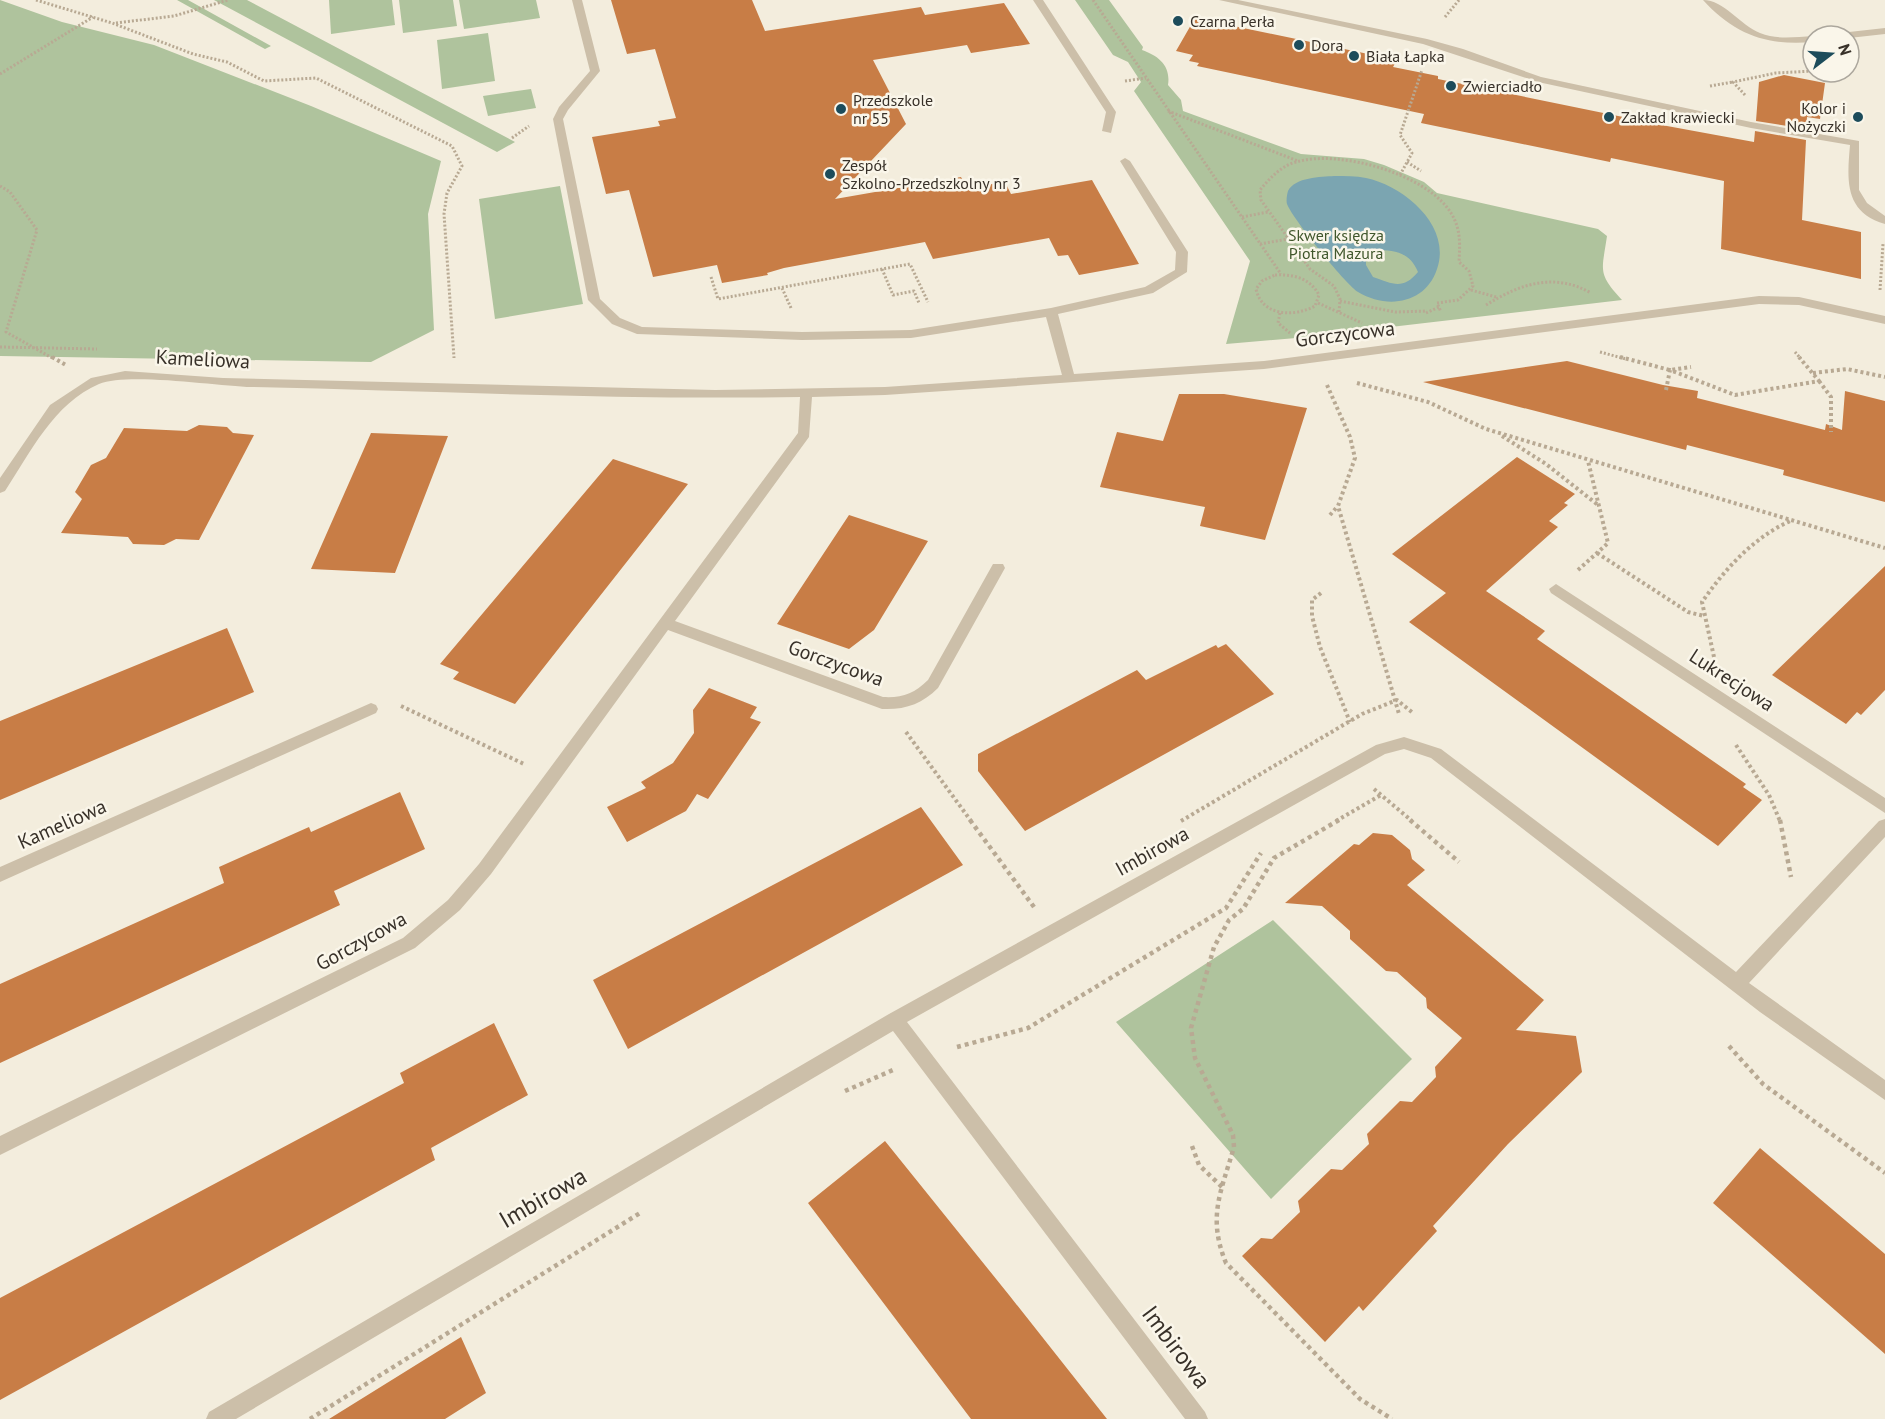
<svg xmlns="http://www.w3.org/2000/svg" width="1885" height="1419" font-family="'PT Sans',sans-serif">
<rect width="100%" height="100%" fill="#f3eddd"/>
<path fill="#afc39d" d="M0 0 62 22 154 45 311 106 441 161 428 214 434 330 371 362 0 356Z
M177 0H188L271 46 265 49Z
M214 0H247L515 142 497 152Z
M329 0H392L395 25 331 34Z
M399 0H453L457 26 403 33Z
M459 0H536L540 18 464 29Z
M1075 0H1109L1143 47 1142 50C1159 56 1171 66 1168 85L1181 100 1183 111 1301 154 1364 159 1384 165 1424 182 1437 193 1598 229 1607 236C1602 271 1597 273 1622 300L1296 338 1226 344 1250 261 1134 91 1141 82 1128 62 1113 55Z
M488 33 495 81 442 89 437 40Z
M531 89 536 108 488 116 483 96Z
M560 186 583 304 495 319 479 199Z
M1273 920 1412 1059 1271 1199 1116 1022Z"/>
<path fill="#7ba5b1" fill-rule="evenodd" d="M1334 176C1345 176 1356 176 1366 178 1404 186 1452 226 1437 269 1426 303 1388 310 1358 292 1346 285 1292 218 1287 204 1286 201 1287 194 1288 191 1295 177 1321 177 1334 176ZM1375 250C1394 250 1410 252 1418 272 1403 290 1393 284 1373 277L1366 265V253Z"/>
<path fill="#c87d46" d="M611 0H752L765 31 921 7 925 15 1004 3 1030 44 971 53 967 45 873 60 906 124 835 199 961 177 966 188 1005 182 1011 194 1092 180 1139 264 1079 275 1068 255 1058 256 1049 238 933 259 925 242 784 268 767 273 768 275 722 283 717 265 653 277 629 190 606 194 592 137 660 126 658 121 676 118 655 49 627 54Z
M1195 18 1397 60 1393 67 1438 76V79L1667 126 1754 142 1755 131 1806 140 1802 220 1861 232V279L1721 249 1724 181 1611 158 1610 162 1421 123 1424 114 1197 66 1199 63 1189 61 1193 55 1176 51Z
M1784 75 1825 83 1820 119 1807 117 1806 129 1756 121 1759 82Z
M1567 361 1663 385 1698 391 1697 398 1825 430 1826 424 1842 430 1845 391 1885 401V502L1783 475 1784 470 1687 445 1686 450 1423 382Z
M1179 394H1224L1307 408 1265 540 1200 526 1205 507 1100 487 1117 432 1163 441Z
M199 425 227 427 233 433 254 435 199 540 176 539 164 545 133 544 128 537 61 533 82 499 75 492 91 465 106 458 124 428 187 431Z
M371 433 448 436 395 573 311 569Z
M1517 457 1575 494 1564 503 1568 505 1549 521 1558 527 1486 591 1545 631 1537 639 1746 784 1743 787 1762 800 1718 846 1409 622 1446 593 1392 554Z
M613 459 688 484 515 704 453 679 459 672 440 664Z
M849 515 928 541 874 630 849 649 777 624Z
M1885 566V690L1861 715 1857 712 1846 724 1772 675Z
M227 628 254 692 0 800V721Z
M1226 644 1274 694 1025 831 978 771V754L1137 670 1146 680 1216 645 1218 648Z
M709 688 757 707 750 718 761 722 708 799 697 794 686 811 627 842 607 807 646 788 641 782 673 763 694 733 693 710Z
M400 792 425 849 334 891 340 905 0 1063V984L224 883 219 867 309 827 311 832Z
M921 807 963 865 628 1049 593 980Z
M1373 833 1392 835 1410 850 1412 859 1425 870 1407 885 1544 1000 1516 1030 1576 1036 1582 1072 1508 1144 1433 1226 1437 1231 1363 1311 1359 1306 1325 1342 1242 1256 1261 1238 1272 1239 1300 1212 1298 1201 1331 1169 1342 1170 1369 1144 1367 1134 1400 1101 1412 1102 1436 1077 1435 1067 1462 1038 1427 1008 1426 998 1397 972 1386 971 1350 939V931L1322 906 1285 903 1354 844 1359 845Z
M494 1023 528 1095 431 1148 435 1160 0 1400V1298L404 1083 400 1073Z
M885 1141 1009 1295 1107 1419H971L808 1203Z
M1760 1148 1885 1254V1354L1713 1203Z
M461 1337 486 1393 445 1419H329Z"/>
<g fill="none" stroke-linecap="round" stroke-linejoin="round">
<path stroke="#b8a993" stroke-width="3" stroke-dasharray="2 2" stroke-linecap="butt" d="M36 0 112 23 193 54 227 62 264 81 316 78 452 146 462 166 447 193 444 214 454 358
M1093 0 1281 274
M1445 17 1459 0
M116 23 174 16 228 0
M0 74 93 17
M1125 81 1146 78
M1710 86 1733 82
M1745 95 1733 82 1776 73 1813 71
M1168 111 1298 161
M512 138 529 126
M1407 162 1421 171
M1400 175 1412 153 1400 135 1422 70
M0 186 10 192 37 230 6 332 54 359
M1242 217 1268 212
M1260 244 1288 239
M882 269 893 295 914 291 919 303
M1275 275C1293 274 1310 278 1319 295L1315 306C1295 317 1262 317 1256 289L1262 281Z
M711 277 718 299 910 264 928 302
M782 288 791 308
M1471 290 1496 297
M1880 290 1883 244
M1340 301 1395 312 1427 311
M1318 303 1362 323
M1486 305C1520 284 1554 272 1591 293
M1339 312 1340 299 1334 286 1310 269 1261 200 1260 190C1270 178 1281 166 1296 162 1339 149 1427 174 1451 213 1461 229 1460 244 1459 262L1469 271 1473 286 1458 300 1437 303 1441 312
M1280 313 1278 323 1290 333
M1426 313 1439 307
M0 347 97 349
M1600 352 1626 359
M1795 352 1801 359"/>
<path stroke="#b8a993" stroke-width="4" stroke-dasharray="3 3" stroke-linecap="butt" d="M52 357 66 365
M1620 357 1670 370 1691 367
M1813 373 1847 369 1885 377
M1819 381 1831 397V432
M1357 383 1428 402 1486 429 1885 548
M1327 385 1350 437 1355 458 1338 506 1399 714
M1666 390 1670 370 1735 395 1819 381 1799 357
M1502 436 1546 464 1598 505
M1330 515 1337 507
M1597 553 1688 612 1704 616
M1578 570 1608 543 1588 461
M1321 593 1312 600V616L1320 647 1350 722
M1714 657 1702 602C1725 569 1753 538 1790 521
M401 706 524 764
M906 732 971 821
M1736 745 1769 795 1780 821
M1374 789 1412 821
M1181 821 1362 714 1397 700 1413 713
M1336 821 1381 795"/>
<path stroke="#b8a993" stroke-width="4.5" stroke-dasharray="4 4" stroke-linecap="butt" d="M970 820 1034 907
M1339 820 1274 858 1243 909 1229 920 1214 947 1191 1028 1195 1058 1233 1135 1234 1147C1221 1192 1207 1217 1226 1263L1360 1399 1392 1419
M1410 820 1459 862
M1780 820 1791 877
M1729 1046 1763 1084 1885 1173
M957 1047 1028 1028 1226 908 1261 853
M845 1091 893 1070
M1192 1146 1199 1165 1222 1187
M310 1419 640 1213"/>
<path fill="#ccbfa9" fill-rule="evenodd" d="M572 0H582L600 71 568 110 563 119 600 299 620 318 642 327 802 332 911 330 1051 308 1145 287 1175 270 1176 252 1120 161 1125 158 1130 161 1188 252 1187 272 1153 293 1058 314 1074 374 1264 361 1759 296 1799 297 1885 316V324L1799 305 1759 304 1264 369 885 395 812 397 809 437 675 621 883 697C902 698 914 694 928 680L993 564H1003L1005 568 938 688C922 704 905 710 882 709L668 630 491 874 460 910 415 948 0 1155V1136L403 938 448 900 479 864 798 433 800 397C617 400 434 391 252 387 216 386 128 372 99 384 54 403 30 453 5 491L0 493V478L50 405 91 378 125 371 223 378 715 390 885 387 1062 375 1046 317 911 338 802 340 637 334 612 324 588 300 553 119 559 107 590 71Z
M1033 0H1043L1116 112 1111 133 1102 131 1106 112Z
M1219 0H1238L1427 39 1463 49 1541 77 1751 122 1859 141V190L1867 203 1885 216V224C1844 212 1847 180 1850 145L1751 128 1538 82 1423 44Z
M1703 0C1724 0 1740 25 1760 33 1777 40 1795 37 1813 36V42C1767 46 1735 35 1703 0Z
M1885 28V34L1849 38V36H1835L1840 33Z
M1556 584 1885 798V813L1551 593 1549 589Z
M371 703 376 705 378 709 376 713 0 882V867Z
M1404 737 1441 749 1736 972 1879 821 1885 819V837L1749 983 1885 1080V1100L1760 1012 1431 758 1404 749 1385 754 907 1022 1205 1412 1208 1419H1185L893 1031 236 1419H206L209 1412 889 1014 1376 745Z"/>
</g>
<g fill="#1d4c5b" stroke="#faf6ea" stroke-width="2">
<circle cx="1178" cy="21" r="6"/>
<circle cx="1299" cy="45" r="6"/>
<circle cx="1354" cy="56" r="6"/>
<circle cx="1451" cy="86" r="6"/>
<circle cx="841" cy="109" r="6"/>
<circle cx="1609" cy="117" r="6"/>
<circle cx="1858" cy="117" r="6"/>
<circle cx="830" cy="174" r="6"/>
</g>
<g text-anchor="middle" stroke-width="5" stroke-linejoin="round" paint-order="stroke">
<g font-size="16" fill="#383129" stroke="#faf6ea" text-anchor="start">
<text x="1190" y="27">Czarna Perła</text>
<text x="1311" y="51">Dora</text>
<text x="1366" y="62">Biała Łapka</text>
<text x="1463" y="92">Zwierciadło</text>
<text x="853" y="106">Przedszkole<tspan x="853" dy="18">nr 55</tspan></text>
<text x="1846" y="114" text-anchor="end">Kolor i<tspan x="1846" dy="18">Nożyczki</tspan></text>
<text x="1621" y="123">Zakład krawiecki</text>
<text x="842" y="171">Zespół<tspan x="842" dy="18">Szkolno-Przedszkolny nr 3</tspan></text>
</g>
<g font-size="16" fill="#40572c" stroke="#faf6ea">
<text x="1336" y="241">Skwer księdza<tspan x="1336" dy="18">Piotra Mazura</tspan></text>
</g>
<g font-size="20" fill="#383129" stroke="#faf6ea">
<text transform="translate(1345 334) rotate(-7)" y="7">Gorczycowa</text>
<text transform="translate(203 359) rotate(3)" y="7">Kameliowa</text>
<text transform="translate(836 663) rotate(20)" y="7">Gorczycowa</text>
<text transform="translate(1732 680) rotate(33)" y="7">Lukrecjowa</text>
<text transform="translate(62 824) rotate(-24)" y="7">Kameliowa</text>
<text transform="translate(1152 851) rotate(-29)" y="7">Imbirowa</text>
<text transform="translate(361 941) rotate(-29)" y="7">Gorczycowa</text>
</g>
<g font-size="24" fill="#383129" stroke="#faf6ea">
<text transform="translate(543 1198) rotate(-30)" y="8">Imbirowa</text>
<text transform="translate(1176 1347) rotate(53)" y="8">Imbirowa</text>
</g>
</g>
<g transform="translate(1831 54) rotate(73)"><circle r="28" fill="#faf6ea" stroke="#aca79d" stroke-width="1.5"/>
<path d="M0-4.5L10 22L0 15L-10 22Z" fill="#1d4c5b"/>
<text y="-9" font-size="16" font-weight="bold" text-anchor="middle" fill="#383129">N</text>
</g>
</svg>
